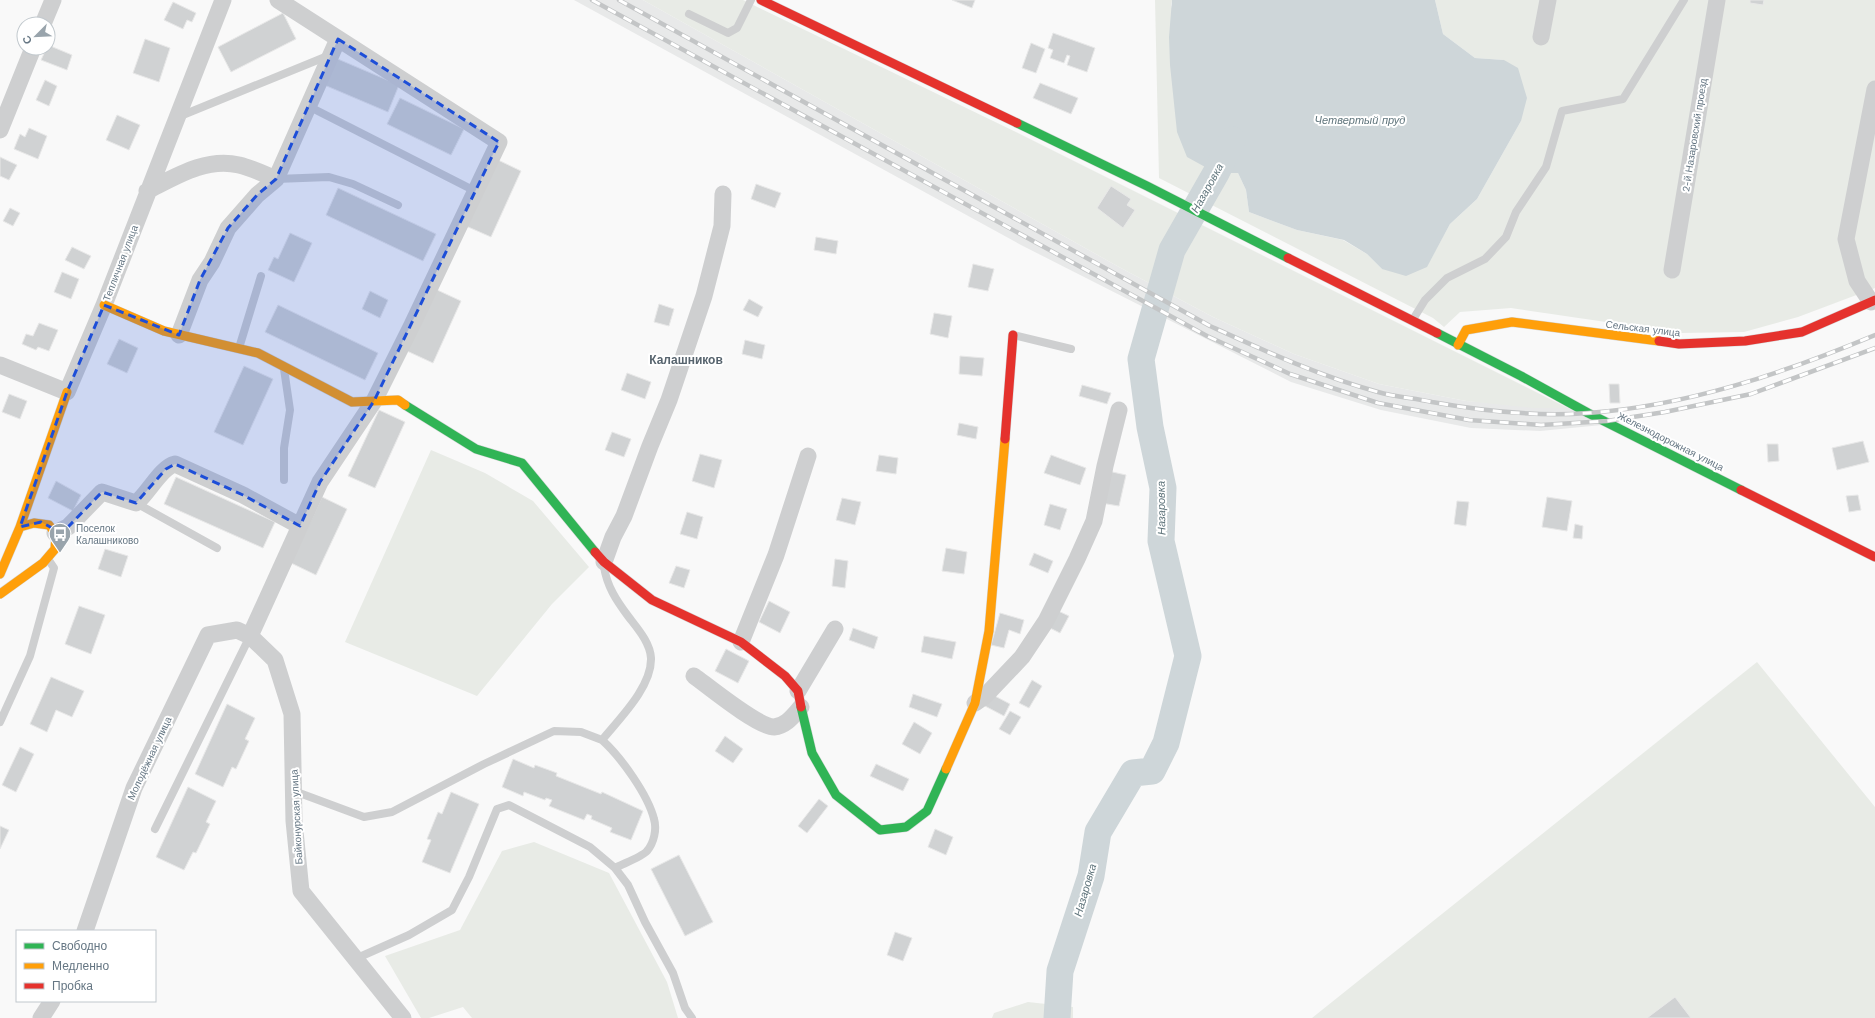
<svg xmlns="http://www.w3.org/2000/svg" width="1875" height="1018" font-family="'Work Sans',sans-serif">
<rect width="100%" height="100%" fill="#f9f9f9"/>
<path fill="#e8e9e9" d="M574 0H643L1119 267 1213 317 1294 354 1379 384 1466 401 1568 408 1602 425 1540 431 1471 428 1381 410 1291 382 1021 245Z"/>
<path fill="#e8ebe6" d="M643 0H743L1020 134 1568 408H1534L1466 401 1379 384 1294 354 1213 317 1119 267Z
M1155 0H1172L1171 5 1216 173H1238L1246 190 1249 212 1297 230 1343 240 1367 254 1382 269 1427 266 1450 224 1477 199 1521 121 1504 60 1475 58 1443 34 1435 0H1875V288L1798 317 1744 332 1681 333 1511 308 1460 312 1444 327 1433 318 1159 178Z
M431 450 485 473 533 501 589 567 552 604 477 696 345 642Z
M1757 662 1875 807V1018H1312Z
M534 842 609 873 667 982 678 1018H472L463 1007 429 1018H421L385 956 460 930 502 851Z
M1028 1002 1073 1007V1018H992L994 1013Z"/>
<path fill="#ced6d9" d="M1172 0H1435L1443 34 1475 58 1504 60 1518 68 1527 98 1521 121 1477 199 1450 224 1427 267 1406 276 1382 269 1367 254 1344 240 1297 230 1249 212 1246 190 1238 173H1216L1187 157 1177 132 1170 65 1169 37Z"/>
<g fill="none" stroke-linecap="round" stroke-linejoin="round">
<path stroke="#ced6d9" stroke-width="27" d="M1057 1018 1060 971 1091 876 1098 832 1133 773 1152 771 1166 743 1188 656 1161 541 1163 488 1150 427 1141 359 1172 250 1216 173 1232 140"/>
</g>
<path fill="#d0d2d3" stroke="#e8e8e8" d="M952 0H975L972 8Z
M1750 0H1764L1763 5 1750 3Z
M173 2 196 13 192 22 187 20 183 29 164 20Z
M283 13 296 39 231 72 218 47Z
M1053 33 1095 48 1087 72 1067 65 1070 56 1067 55 1064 63 1050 58 1053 50 1048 48Z
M145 39 170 48 159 82 133 73Z
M1031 43 1045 49 1036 73 1022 68Z
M48 45 72 55 67 70 41 60Z
M333 57 399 85 388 112 322 84Z
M45 80 57 86 49 106 36 100Z
M1040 83 1078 98 1071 114 1033 98Z
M400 98 464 129 451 155 387 124Z
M117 115 140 125 129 150 106 140Z
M29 128 47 136 38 159 14 149 20 134 25 137Z
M0 157 17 165 9 180 0 176Z
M496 159 521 171 491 237 466 226Z
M756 184 781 193 775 208 751 199Z
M1111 186 1131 199 1127 205 1135 210 1123 228 1097 208Z
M338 188 436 234 423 261 326 215Z
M10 208 20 213 13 226 3 221Z
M290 233 312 243 294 282 268 270 274 257 278 259Z
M816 237 838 241 836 254 814 250Z
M72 247 91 256 84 269 65 260Z
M973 264 994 269 988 291 968 287Z
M62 272 79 279 71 299 54 292Z
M435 289 461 301 433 363 407 351Z
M370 291 388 300 380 318 362 309Z
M749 299 763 307 758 317 743 310Z
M659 304 674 309 669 326 654 322Z
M278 305 378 353 365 380 265 332Z
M934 313 952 316 948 338 930 334Z
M39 323 58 330 49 351 38 347 36 350 22 344 26 334 33 336Z
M119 339 138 348 127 373 107 364Z
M745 340 765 345 762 359 742 354Z
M960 356 984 358 982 376 959 374Z
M244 366 273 379 243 445 214 432Z
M627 373 651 382 645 399 621 390Z
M1609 384H1619L1620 403H1610Z
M1082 385 1111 393 1107 404 1079 396Z
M9 394 27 401 20 419 2 412Z
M379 410 405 422 375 488 348 476Z
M959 423 978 427 976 439 957 435Z
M612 432 631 439 624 457 605 450Z
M1863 441 1869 462 1837 470 1832 448Z
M1767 444H1778L1779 461 1768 462Z
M700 454 722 460 714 488 692 481Z
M879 455 898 458 896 474 876 471Z
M1051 455 1086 468 1080 485 1044 473Z
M1108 471 1126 475 1119 506 1101 503Z
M176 477 275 522 263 548 164 504Z
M56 481 81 495 73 511 48 498Z
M1858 495 1861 510 1849 512 1846 496Z
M322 497 347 509 316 575 291 563Z
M1547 497 1572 501 1567 531 1542 527Z
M842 498 861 502 855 525 836 520Z
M1457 501 1469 502 1466 526 1454 524Z
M1050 504 1067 509 1060 530 1044 525Z
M687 512 703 517 697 539 680 534Z
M1575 524 1583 526 1582 539 1573 538Z
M946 548 967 552 964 574 942 571Z
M105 549 128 556 121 577 98 569Z
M1034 553 1053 561 1048 573 1029 565Z
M835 559 848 561 845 588 832 586Z
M676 566 690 570 684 588 669 583Z
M769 601 790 612 780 633 759 622Z
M79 606 105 615 91 654 65 644Z
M1056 610 1069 616 1060 633 1048 627Z
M1000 613 1024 620 1020 634 1009 630 1004 648 991 645Z
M853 628 878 637 874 649 849 640Z
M924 636 956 642 952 659 921 652Z
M726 649 749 661 738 683 715 671Z
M51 677 84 691 72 717 56 710 47 732 30 724Z
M1032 680 1042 686 1029 708 1019 703Z
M913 694 942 704 937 717 909 707Z
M991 694 1010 704 1004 716 985 706Z
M227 704 255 718 245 739 249 741 236 769 232 767 223 787 195 774Z
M1010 711 1021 717 1010 735 999 729Z
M914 722 932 733 920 754 902 744Z
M725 736 743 749 733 763 715 751Z
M20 747 34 754 16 792 2 785Z
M513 759 534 768 535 765 557 773 556 776 601 794 602 792 643 811 631 840 610 832 612 828 591 819 592 816 587 814 584 820 549 806 552 800 546 798 545 800 524 792 523 796 502 787Z
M876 764 909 779 903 791 870 776Z
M188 787 216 801 206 822 210 824 196 853 193 852 184 870 156 857Z
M451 792 479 804 450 873 422 862 431 840 427 839 438 812 442 814Z
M819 799 828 806 807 833 798 826Z
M0 826 9 830 0 849Z
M935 829 953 837 946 855 928 847Z
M679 855 713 922 685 936 651 869Z
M895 932 912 938 903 961 887 955Z
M1675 997 1691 1018H1647Z"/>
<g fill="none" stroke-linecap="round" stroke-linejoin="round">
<g stroke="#d5d6d7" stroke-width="10">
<path id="fast" d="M1017 123 1147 186 1288 258
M1437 333 1521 376 1588 413 1741 490
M405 405 476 449 522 463 595 552
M801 707 812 753 836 795 880 830 906 827 927 811 946 769"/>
</g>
<g stroke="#d5d6d7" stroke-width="10">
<path id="slow" d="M104 305 164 331 258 353 352 402 398 400 405 405
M1458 345 1466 330 1512 322 1659 341
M20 527 67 392
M0 574 20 527 34 523 49 525 56 534 55 549 43 563 0 594
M946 769 975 703 989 631 1005 439"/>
</g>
<g stroke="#d5d6d7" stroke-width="10">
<path id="jam" d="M761 0 1017 123
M1288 258 1437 333
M1659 341 1679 344 1745 341 1802 332 1875 300
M1005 439 1013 335
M1741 490 1875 557
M595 552 604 562 652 600 741 642 785 676 798 691 801 707"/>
</g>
<path stroke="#cecfd0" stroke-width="8" d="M689 14 728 33 737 28 751 0
M308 106 475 191
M178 117 330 55
M276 179 329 177 353 184 398 205
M1412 321 1425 300 1447 278 1485 259 1506 237 1516 212 1546 167 1562 111 1623 99 1684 0
M1013 335 1071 349
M239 348 261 276
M284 480V448L290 410 284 369
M136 503 217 548
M604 567C607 586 616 600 628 616 637 628 650 642 651 658 652 687 619 719 602 740 621 757 648 795 654 819 657 829 654 843 647 851 642 857 622 864 615 868
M0 722 30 656 54 568 48 559
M294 791 364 817 392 812 484 764 554 731 581 732 602 740
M155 829 250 636
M355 959 409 935 452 910 469 877 497 809 509 805 590 847 615 868 628 885 645 922 673 973 685 1008 692 1018"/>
<path stroke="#cecfd0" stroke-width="17" d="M43 24 53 0
M1541 37 1548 0
M0 130 33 48
M147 191C175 177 206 157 239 165 252 168 264 174 276 179
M1672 270 1717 0
M1871 302 1857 281 1846 239 1875 89
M179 335 200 280 212 262 228 228 257 195 276 179 338 39
M0 365 67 392 104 305 223 0
M55 533 68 527 102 492 136 503C148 494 161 467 175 464L243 495 300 526
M604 562 613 537 624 516 650 446 669 400 704 296 722 226 723 194
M250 636 320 482 374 401 412 325 499 142 278 0
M741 642 776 555 808 456
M694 676C709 687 758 727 774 727 786 726 793 716 801 707
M798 691 835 629
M975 703 985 696 1022 657 1046 621 1077 559 1094 521 1105 466 1119 410
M85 931 134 788 208 635 237 630 250 636 275 660 292 714 294 821 301 891 403 1018
M41 1018 52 1001"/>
<use href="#fast" stroke="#30b455" stroke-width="9"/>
<use href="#slow" stroke="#ff9f0a" stroke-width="9"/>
<use href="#jam" stroke="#e5322d" stroke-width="9"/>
<g stroke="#c3c5c6" stroke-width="4.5">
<path id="rail" d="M592 0 1207 336 1290 374 1378 403 1469 420 1541 425 1607 421 1665 412 1751 394 1875 348
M619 0 1210 326C1265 351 1319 376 1378 392 1395 397 1414 398 1432 402 1483 411 1536 417 1588 413 1687 406 1784 373 1875 335"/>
</g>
<use href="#rail" stroke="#fff" stroke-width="3" stroke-dasharray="9" stroke-linecap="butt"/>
</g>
<path fill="#1d4ed8" fill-opacity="0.2" stroke="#1d4ed8" stroke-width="3" stroke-dasharray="8 5" stroke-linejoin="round" d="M338 39 499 142 374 401 320 482 300 526 243 495 175 464 166 469 136 503 102 492 68 527 55 533 52 528 41 522 20 527 67 392 104 305 179 335 200 280 228 228 257 195 276 179Z"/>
<defs>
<g id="bus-pin" transform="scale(1.15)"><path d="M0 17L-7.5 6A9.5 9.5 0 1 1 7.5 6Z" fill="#99a4ac" stroke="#fff"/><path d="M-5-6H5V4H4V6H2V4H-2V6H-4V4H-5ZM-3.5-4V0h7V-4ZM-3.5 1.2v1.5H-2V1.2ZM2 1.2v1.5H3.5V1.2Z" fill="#fff"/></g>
</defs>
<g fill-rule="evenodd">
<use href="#bus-pin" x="60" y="534"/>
</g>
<g text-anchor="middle" stroke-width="4" stroke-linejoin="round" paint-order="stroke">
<g font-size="10" fill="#657683" stroke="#fff">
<text transform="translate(1694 135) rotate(-81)" y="4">2-й Назаровский проезд</text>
<text transform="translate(120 263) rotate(-69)" y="4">Тепличная улица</text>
<text transform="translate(1643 328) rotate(7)" y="4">Сельская улица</text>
<text transform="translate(1671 441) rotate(27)" y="4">Железнодорожная улица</text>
<text transform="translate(149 758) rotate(-65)" y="4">Молодёжная улица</text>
<text transform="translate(296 817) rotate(-93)" y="4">Байконурская улица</text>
</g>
<g font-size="10" fill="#657683" stroke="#fff" text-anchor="start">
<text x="76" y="532">Поселок<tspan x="76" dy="12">Калашниково</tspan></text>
</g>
<g font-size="11" font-style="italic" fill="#60757c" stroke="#fff">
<text x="1360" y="124">Четвертый пруд</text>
<text transform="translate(1207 188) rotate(-61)" y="4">Назаровка</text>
<text transform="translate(1161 508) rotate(-91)" y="4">Назаровка</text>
<text transform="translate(1085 890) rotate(-74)" y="4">Назаровка</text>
</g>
<g font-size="12" font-weight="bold" fill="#57646e" stroke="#fff">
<text x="686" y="364">Калашников</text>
</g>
</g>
<rect x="16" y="930" width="140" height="72" fill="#ffffff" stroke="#c1c8cd"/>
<rect x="24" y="943" width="20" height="6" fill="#30b455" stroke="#c1c8cd"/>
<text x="52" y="950" font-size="12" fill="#657683">Свободно</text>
<rect x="24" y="963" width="20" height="6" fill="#ff9f0a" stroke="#c1c8cd"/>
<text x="52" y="970" font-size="12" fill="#657683">Медленно</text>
<rect x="24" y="983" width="20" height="6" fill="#e5322d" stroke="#c1c8cd"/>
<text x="52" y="990" font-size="12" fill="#657683">Пробка</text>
<g transform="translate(36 36) rotate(246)"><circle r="19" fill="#ffffff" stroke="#c1c8cd"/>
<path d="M0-3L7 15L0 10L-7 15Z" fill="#99a4ac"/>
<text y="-6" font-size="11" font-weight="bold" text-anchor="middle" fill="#657683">С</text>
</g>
</svg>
